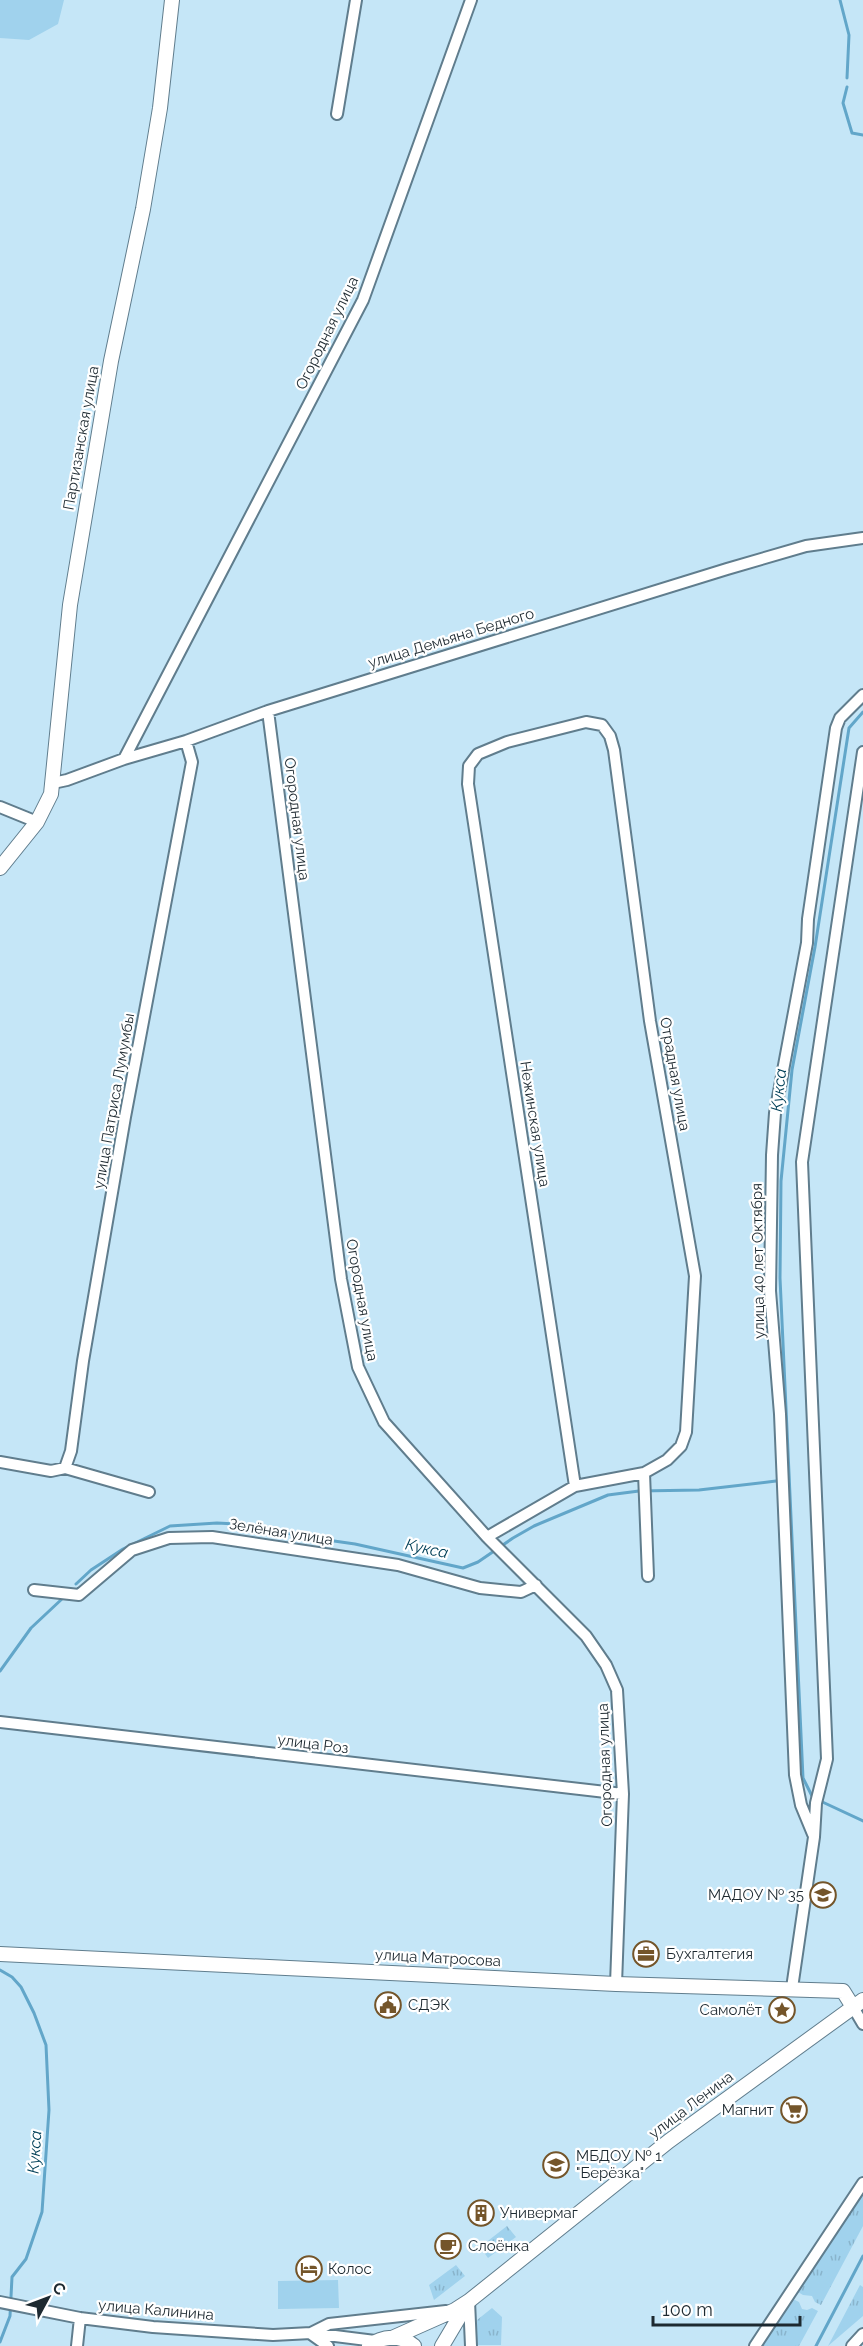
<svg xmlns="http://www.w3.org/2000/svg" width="863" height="2346" font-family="Raleway,sans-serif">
<defs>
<pattern id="grass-tufts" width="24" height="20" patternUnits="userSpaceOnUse" patternTransform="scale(1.5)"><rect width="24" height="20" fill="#a0d2ed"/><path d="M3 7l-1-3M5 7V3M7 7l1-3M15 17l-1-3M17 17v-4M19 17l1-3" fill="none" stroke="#89b4cc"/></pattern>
</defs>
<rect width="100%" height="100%" fill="#c5e6f7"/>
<path fill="url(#grass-tufts)" d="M863 2188V2226L821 2305 815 2302 812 2296 803 2295 798 2292Z
M507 2226 516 2237 488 2258 480 2247Z
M456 2265 465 2276 434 2300 429 2285Z
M860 2285 863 2287V2316L828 2346Z
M793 2299 799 2302 802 2309 807 2310 812 2308 818 2311 799 2346H761Z
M492 2308 502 2317 501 2345H477V2320Z"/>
<path fill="#a0d2ed" d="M0 0H64L58 24 29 40 0 38Z
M338 2280 339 2308 278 2309V2281Z"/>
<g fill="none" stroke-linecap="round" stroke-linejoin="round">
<path stroke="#62a6c9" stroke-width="3" d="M840 0 849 35 847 78
M847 87 843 103 852 133 863 135
M863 712 849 728 815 947 792 1070 781 1181 780 1278 803 1778 812 1796 816 1799 863 1821
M76 1584 91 1570 123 1549 170 1526 217 1523 255 1525 299 1536 355 1544 463 1568 478 1562 513 1538 534 1526 608 1495 639 1491 699 1490 776 1481
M0 1671 31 1628 63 1598
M0 1970 12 1977 21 1987 34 2013 46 2045 49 2110 42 2212 26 2259 12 2277 10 2316 0 2342
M816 2346 863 2256"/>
<g stroke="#607d8d" stroke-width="14">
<path id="minor" d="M337 114 356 0
M268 711 341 1279 358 1367 384 1422 487 1537 586 1636 606 1665 617 1690 623 1794 616 1984
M124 759 363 300 471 0
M53 783 67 780 124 759 186 741 268 711 727 569 806 546 863 538
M0 807 37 822
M0 1462 51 1471 65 1468 149 1492
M65 1468 71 1451 83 1361 125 1117 192 762 186 741
M644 1473 648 1576
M487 1537 575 1486 644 1473 667 1460 681 1446 686 1432 695 1276 650 1021 614 750 610 736 602 725 586 722 507 742 478 754 469 766 468 784 575 1486
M34 1590 79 1595 132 1550 169 1538 212 1537 398 1565 480 1588 521 1592 536 1585
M0 1722 623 1794
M813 1834 801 1805 795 1775 780 1414 770 1291 772 1155 775 1113 807 943 808 919 836 728 840 718 863 695
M792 1988 814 1837 816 1803 827 1759 802 1162 863 752
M853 2007 863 2024
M469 2301 471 2346
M0 2302 80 2318 153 2327 273 2335 311 2333 375 2341
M311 2333 329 2324 446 2311
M311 2334 328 2346
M77 2346 80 2318
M755 2346 863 2183
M852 2346 863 2334"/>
</g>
<g stroke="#607d8d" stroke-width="16">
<path id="tertiary" d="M0 868 37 822 51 794 70 605 111 361 143 209 160 108 172 0
M0 1954 616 1984 843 1991 853 2007
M392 2338 455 2310 469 2301 669 2141 863 2000
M369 2346C382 2336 401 2334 414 2346
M442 2346 467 2304"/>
</g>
<use href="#minor" stroke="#fff" stroke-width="10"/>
<use href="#tertiary" stroke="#fff" stroke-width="14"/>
</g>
<defs>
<g id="school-ring" transform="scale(1.35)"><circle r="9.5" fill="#fff" stroke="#74552a" stroke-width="1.5"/><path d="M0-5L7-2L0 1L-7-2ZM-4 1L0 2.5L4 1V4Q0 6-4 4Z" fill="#74552a"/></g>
<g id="office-ring" transform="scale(1.35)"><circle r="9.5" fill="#fff" stroke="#74552a" stroke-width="1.5"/><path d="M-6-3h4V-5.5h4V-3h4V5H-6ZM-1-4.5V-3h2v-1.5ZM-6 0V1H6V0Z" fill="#74552a"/></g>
<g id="civic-ring" transform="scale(1.35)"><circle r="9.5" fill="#fff" stroke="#74552a" stroke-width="1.5"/><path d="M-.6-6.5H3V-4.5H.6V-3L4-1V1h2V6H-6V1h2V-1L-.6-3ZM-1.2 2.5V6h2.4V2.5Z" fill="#74552a"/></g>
<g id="sight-ring" transform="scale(1.35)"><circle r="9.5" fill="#fff" stroke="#74552a" stroke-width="1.5"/><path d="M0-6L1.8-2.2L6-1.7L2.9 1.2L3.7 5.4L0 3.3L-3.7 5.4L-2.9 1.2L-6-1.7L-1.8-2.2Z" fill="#74552a"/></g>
<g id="supermarket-ring" transform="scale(1.35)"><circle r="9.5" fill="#fff" stroke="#74552a" stroke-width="1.5"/><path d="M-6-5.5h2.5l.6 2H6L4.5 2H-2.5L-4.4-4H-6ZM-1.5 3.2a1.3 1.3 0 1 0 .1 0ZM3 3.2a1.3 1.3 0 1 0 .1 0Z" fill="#74552a"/></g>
<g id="building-ring" transform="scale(1.35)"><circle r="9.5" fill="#fff" stroke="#74552a" stroke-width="1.5"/><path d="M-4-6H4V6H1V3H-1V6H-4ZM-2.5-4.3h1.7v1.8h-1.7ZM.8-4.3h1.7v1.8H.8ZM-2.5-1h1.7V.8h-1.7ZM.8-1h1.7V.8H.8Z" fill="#74552a"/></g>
<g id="cafe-ring" transform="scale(1.35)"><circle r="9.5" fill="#fff" stroke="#74552a" stroke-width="1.5"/><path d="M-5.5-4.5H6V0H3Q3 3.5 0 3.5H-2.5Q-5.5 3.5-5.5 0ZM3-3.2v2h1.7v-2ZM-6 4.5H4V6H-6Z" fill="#74552a"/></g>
<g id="hotel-ring" transform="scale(1.35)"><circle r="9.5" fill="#fff" stroke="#74552a" stroke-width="1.5"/><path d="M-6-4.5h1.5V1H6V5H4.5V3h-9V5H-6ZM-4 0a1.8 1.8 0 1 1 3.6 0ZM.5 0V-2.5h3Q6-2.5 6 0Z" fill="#74552a"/></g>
</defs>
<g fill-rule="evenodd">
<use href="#school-ring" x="823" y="1895"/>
<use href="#office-ring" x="646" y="1954"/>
<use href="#civic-ring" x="388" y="2005"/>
<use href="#sight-ring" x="782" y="2010"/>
<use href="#supermarket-ring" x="794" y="2110"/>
<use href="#school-ring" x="556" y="2165"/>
<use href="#building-ring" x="481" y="2213"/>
<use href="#cafe-ring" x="448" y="2246"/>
<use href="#hotel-ring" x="309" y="2269"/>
</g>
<g text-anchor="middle" stroke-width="4.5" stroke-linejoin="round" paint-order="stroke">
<g font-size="15" fill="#1d2930" stroke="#fff">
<text transform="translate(327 333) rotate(-64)" y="5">Огородная улица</text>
<text transform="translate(81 438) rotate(-80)" y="5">Партизанская улица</text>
<text transform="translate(451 638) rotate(-17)" y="5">улица Демьяна Бедного</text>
<text transform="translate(297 819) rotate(83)" y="5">Огородная улица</text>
<text transform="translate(675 1074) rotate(80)" y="5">Отрадная улица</text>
<text transform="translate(114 1101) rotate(-80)" y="5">улица Патриса Лумумбы</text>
<text transform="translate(535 1124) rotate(81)" y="5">Нежинская улица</text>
<text transform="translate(758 1261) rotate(-91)" y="5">улица 40 лет Октября</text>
<text transform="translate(362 1300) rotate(80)" y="5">Огородная улица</text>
<text transform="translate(281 1532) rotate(9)" y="5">Зелёная улица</text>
<text transform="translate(313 1744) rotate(7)" y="5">улица Роз</text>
<text transform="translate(605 1765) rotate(-92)" y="5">Огородная улица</text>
<text transform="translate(438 1958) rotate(3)" y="5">улица Матросова</text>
<text transform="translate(691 2105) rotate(-37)" y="5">улица Ленина</text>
<text transform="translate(156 2310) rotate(5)" y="5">улица Калинина</text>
</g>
<g font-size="15" fill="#1d2930" stroke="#fff" text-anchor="start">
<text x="804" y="1900" text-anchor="end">МАДОУ № 35</text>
<text x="666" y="1959">Бухгалтегия</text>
<text x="408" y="2010">СДЭК</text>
<text x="762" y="2015" text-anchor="end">Самолёт</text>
<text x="774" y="2115" text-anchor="end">Магнит</text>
<text x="576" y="2161">МБДОУ № 1<tspan x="576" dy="17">"Берёзка"</tspan></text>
<text x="500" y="2218">Универмаг</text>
<text x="468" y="2251">Слоёнка</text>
<text x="328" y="2274">Колос</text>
</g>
<g font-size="16" font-style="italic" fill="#024058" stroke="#fff">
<text transform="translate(778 1090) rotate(-84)" y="6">Кукса</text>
<text transform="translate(427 1548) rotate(12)" y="6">Кукса</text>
<text transform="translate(34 2152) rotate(-86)" y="6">Кукса</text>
</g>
</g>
<g transform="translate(48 2298) rotate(49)" stroke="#ffffff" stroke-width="4.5" paint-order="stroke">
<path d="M0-4.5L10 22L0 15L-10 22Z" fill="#1d2930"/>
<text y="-9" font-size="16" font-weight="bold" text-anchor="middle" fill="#1d2930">С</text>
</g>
<path d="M653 2316v9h147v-9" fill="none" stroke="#1d2930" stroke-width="3"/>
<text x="662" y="2316" font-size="18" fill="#1d2930" stroke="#ffffff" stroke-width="4.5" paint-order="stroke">100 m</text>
</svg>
